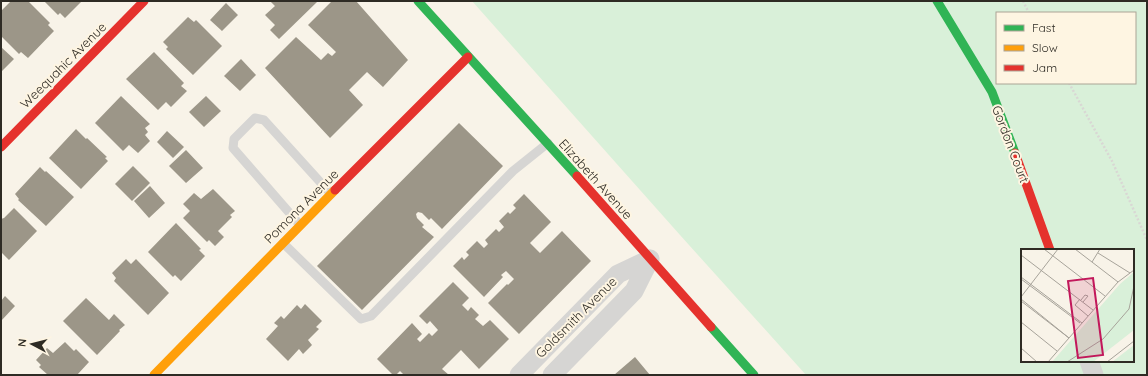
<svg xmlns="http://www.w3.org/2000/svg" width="1148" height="376" font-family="Quicksand,sans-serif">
<rect width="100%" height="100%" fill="#f8f3e8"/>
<path fill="#d9f0d9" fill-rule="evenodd" d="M472 1H1144L1147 6V375H806L680 235ZM997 13H1135V83H997ZM1022 250H1133V361H1022Z"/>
<path fill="#9c9688" d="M11 1H28L50 23 48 25 54 31 28 58 21 52 19 54 1 36V11Z
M44 1H82L65 18 60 13 58 15Z
M270 1H316L317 2 279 39 270 30 275 25 265 15 275 6Z
M332 1H356L408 60 383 87 367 72 349 90 363 105 330 138 265 68 296 37 321 60 328 53 332 56 336 52 308 25Z
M226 3 238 15 222 31 210 20Z
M188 17 194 22 196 20 222 46 193 75 166 49 168 47 163 42Z
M1 47 14 59 1 72Z
M154 52 184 83 181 86 187 91 171 107 166 102 158 110 126 79Z
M241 59 256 75 240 91 224 76Z
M121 96 150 124 145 128 148 132 145 135 150 141 138 153 129 145 123 151 95 123Z
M206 96 221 111 204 127 189 112Z
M459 123 503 166 442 229 431 218 429 220 422 213 418 212 416 214 417 218 424 225 422 227 434 237 362 310 317 266Z
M76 129 86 139 87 138 107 157 105 158 108 161 81 189 49 158Z
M167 131 184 147 173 158 157 142Z
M186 150 203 168 186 183 169 166Z
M133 166 150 183 132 201 115 184Z
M40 167 45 172 46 171 74 197 46 226 18 200 19 199 15 194Z
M150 186 165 203 149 218 134 201Z
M213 189 235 211 230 215 232 217 218 231 224 237 215 246 209 240 207 242 183 218 190 211 183 204 194 193 201 199Z
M524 194 551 222 530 243 540 253 562 231 591 261 519 334 488 303 507 284 508 285 514 279 506 271 501 275 503 277 484 297 453 266 462 257 464 260 469 255 466 252 477 241 484 248 488 244 485 240 496 229 499 232 504 227 499 221 508 212 510 214 516 208 513 205Z
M14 208 37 231 9 260 1 252V219L4 218Z
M176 223 201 249 199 250 205 256 181 281 175 275 173 277 148 252Z
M126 259 131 264 136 259 169 293 148 315 114 281 116 278 112 273Z
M453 282 469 298 462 305 468 311 471 307 479 315 475 319 483 326 490 320 509 339 479 369 461 350 442 369 449 375H404L400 371 396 375H393L377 359 412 323 422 334 417 339 420 342 429 333 432 336 438 330 430 321 427 324 419 316Z
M5 296 15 306 1 321V301Z
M86 298 109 320 114 314 125 325 119 330 120 331 97 355 63 321Z
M305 304 322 321 316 327 319 329 308 340 312 345 303 354 299 349 288 361 266 339 278 326 274 323 281 316 284 319 297 305 301 309Z
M65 342 74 351 76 349 89 362 77 375H48L39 367 41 365 36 360 47 348 53 353Z
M635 357 650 375H614Z"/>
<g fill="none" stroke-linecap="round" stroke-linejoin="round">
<path stroke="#d9d7d4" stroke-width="2.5" stroke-dasharray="2 2" stroke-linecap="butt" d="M1023 1 1029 13
M1069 83 1112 161 1147 240"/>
<path stroke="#d6d5d3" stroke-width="9" d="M300 225 233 148 234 139 255 118 264 120 331 194
M283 243 361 319 371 316 513 171 548 143"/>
<path stroke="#d6d5d3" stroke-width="19" d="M1089 361 1094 375
M519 375 618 274 650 259
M552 375 634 291 650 259"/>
<path stroke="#30b455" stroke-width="9" d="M418 1 577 176
M937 1 992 92 1015 153
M711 327 754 375"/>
<path stroke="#ff9f0a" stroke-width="9" d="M154 375 335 190"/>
<path stroke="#e5322d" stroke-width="9" d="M1 147 144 1
M1015 153 1050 250
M577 176 711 327
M335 190 468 57"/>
</g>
<g text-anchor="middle" stroke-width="4" stroke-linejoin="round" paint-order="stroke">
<g font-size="13" fill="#2e2b24" stroke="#fef5e2">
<text transform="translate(63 65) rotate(-45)" y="5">Weequahic Avenue</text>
<text transform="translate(1011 144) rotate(69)" y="5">Gordon Court</text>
<text transform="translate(596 179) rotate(48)" y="5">Elizabeth Avenue</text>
<text transform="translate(301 206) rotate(-45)" y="5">Pomona Avenue</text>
<text transform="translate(576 317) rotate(-45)" y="5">Goldsmith Avenue</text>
</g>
</g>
<g transform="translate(1021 249)">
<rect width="113" height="113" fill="#f8f3e8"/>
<path d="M113 23V81L72 113H31L99 35ZM113 96V113H91Z" fill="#d9f0d9"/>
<path fill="none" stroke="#a7a39a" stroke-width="1" d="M23 0 84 47M54 0 97 33M77 4 109 24M0 6 72 61M71 13 79 0M0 28 61 74M0 30 59 74M0 48 37 0M0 50 48 89 0 52M59 50 54 56 67 67M60 51 64 46 67 47 62 53M0 73 36 102M0 99 16 113M27 113 97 33 113 21M46 113 82 90 108 60 113 37M86 113 113 92"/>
<path fill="#c2185b" fill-opacity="0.15" stroke="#c2185b" stroke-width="2" d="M72 29 82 106 57 109 47 32Z"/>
<rect width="113" height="113" fill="none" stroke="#2e2b24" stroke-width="2"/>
</g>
<rect width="1148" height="376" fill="none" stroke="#2e2b24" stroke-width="4"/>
<rect x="996" y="12" width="140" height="72" fill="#fef5e2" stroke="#aba496"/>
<rect x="1004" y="25" width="20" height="6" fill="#30b455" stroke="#aba496"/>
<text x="1032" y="32" font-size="12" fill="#2e2b24">Fast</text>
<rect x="1004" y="45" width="20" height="6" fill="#ff9f0a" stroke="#aba496"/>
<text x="1032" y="52" font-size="12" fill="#2e2b24">Slow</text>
<rect x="1004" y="65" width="20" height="6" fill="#e5322d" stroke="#aba496"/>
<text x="1032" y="72" font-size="12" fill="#2e2b24">Jam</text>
<g transform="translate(32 344) rotate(277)" stroke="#fef5e2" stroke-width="3" paint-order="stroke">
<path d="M0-3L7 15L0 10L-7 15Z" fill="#2e2b24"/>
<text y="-6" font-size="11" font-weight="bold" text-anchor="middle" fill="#2e2b24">N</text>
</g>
</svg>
